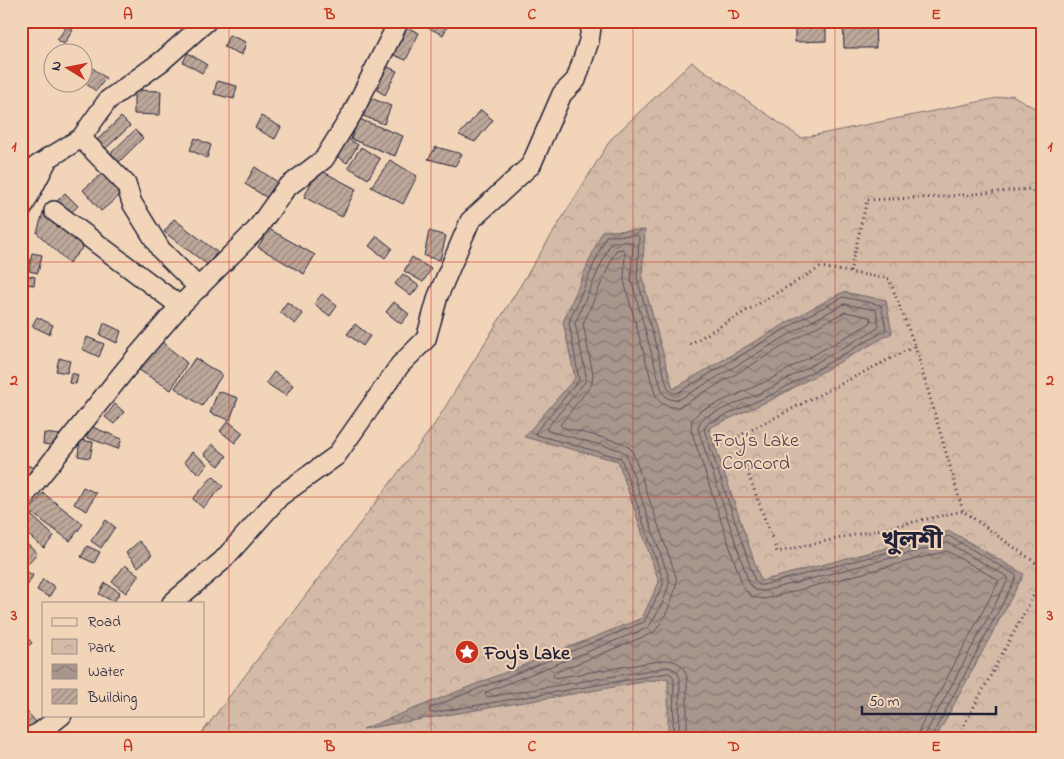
<svg xmlns="http://www.w3.org/2000/svg" width="1064" height="759" font-family="'Indie Flower','Noto Sans Bengali',sans-serif">
<defs>
<pattern id="park-crowns" width="20" height="18" patternUnits="userSpaceOnUse" patternTransform="scale(1.25)"><rect width="20" height="18" fill="#d4bba7"/><path d="M2 6a3 3 0 1 1 6 0M12 15a3 3 0 1 1 6 0" fill="none" stroke="#b6a091"/></pattern>
<pattern id="water-waves" width="16" height="10" patternUnits="userSpaceOnUse" patternTransform="scale(1.25)"><rect width="16" height="10" fill="#a8958c"/><path d="M0 5q4-4 8 0t8 0" fill="none" stroke="#887974"/></pattern>
<pattern id="building-hatch" width="6" height="6" patternUnits="userSpaceOnUse" patternTransform="scale(1.25)"><rect width="6" height="6" fill="#bea89a"/><path d="M-1 1l2-2M0 6l6-6M5 7l2-2" fill="none" stroke="#9a887f"/></pattern>
</defs>
<rect width="100%" height="100%" fill="#f2d5b9"/>
<filter id="ink" filterUnits="userSpaceOnUse"><feTurbulence type="fractalNoise" baseFrequency=".02" numOctaves="2"/><feDisplacementMap in="SourceGraphic" scale="10" xChannelSelector="R" yChannelSelector="G"/><feConvolveMatrix kernelMatrix="1 2 1 2 8 2 1 2 1" color-interpolation-filters="sRGB"/></filter>
<g filter="url(#ink)">
<path fill="url(#park-crowns)" stroke="#7b6e71" d="M692 62 801 138 1012 95 1043 113V738H198L434 425 611 139Z"/>
<path fill="url(#water-waves)" stroke="#72676c" d="M645 230 642 277 673 389 807 311 843 292 886 300 892 333 775 398 709 428 761 581 950 531 1024 574 936 738H668V678L363 729 642 618 659 582 618 461 524 437 575 378 563 322 602 231Z"/>
<g fill="none" stroke-linecap="round" stroke-linejoin="round">
<path stroke="#58505b" stroke-width="1" d="M673 738 674 679 672 675 668 673 431 713 429 711 430 708 644 622 663 585V580L621 458 537 435 535 433 579 380 569 322 606 236 637 235 639 237 637 278 668 389 672 393H677L809 315 843 297 881 305 886 329 885 331 773 394 708 423 704 429 755 581 759 585H763L949 536 1016 575V578L933 734 932 738
M679 738 680 678 677 671 669 667 488 697 485 695 486 692 647 628C655 621 671 588 669 578L626 454 620 450 548 431 546 429 585 382 586 375 575 323 611 242H630L633 243 631 279 662 391C665 399 672 401 680 399L812 321 844 304 876 310 879 326 878 328 771 388 705 417 700 422 698 429 749 583 755 590 764 591 948 543 1008 577V580L927 731 926 738
M687 738V677C684 665 677 660 665 660L555 678 553 676 554 673 653 633C663 624 679 589 676 576L632 450 623 443 562 427 560 425 592 384 593 374 583 324 616 250 623 249 625 251 624 281 655 394C660 406 671 410 683 405L816 327 845 312 870 317 871 322 869 324 767 381 700 411 692 420 691 430 743 587 752 597 765 599 947 551 998 580V583L920 728 918 738"/>
</g>
<path fill="url(#building-hatch)" stroke="#22223b" d="M108 21H131L129 27Z
M425 21H443L448 25 443 35 423 25Z
M795 21H826V41L795 42Z
M843 21H875L876 48H844Z
M67 26 73 30 64 44 57 40Z
M404 26 419 33 406 60 391 54Z
M229 35 246 42 242 55 224 47Z
M188 53 207 65 202 73 183 62Z
M86 63 106 78 96 91 82 81V68Z
M386 66 397 71 385 95 375 89Z
M217 81 237 86 234 99 214 94Z
M134 90 161 91 160 115 134 114Z
M371 98 391 106 384 124 363 116Z
M481 110 493 120 475 142 459 135Z
M261 116 281 127 275 139 255 128Z
M121 117 130 126 105 149 97 140Z
M359 119 403 136 395 156 351 139Z
M135 130 143 138 119 162 111 153Z
M195 138 211 145 207 158 190 150Z
M347 138 358 145 347 163 335 155Z
M361 147 380 159 368 179 348 167Z
M436 147 462 154 455 166 428 159Z
M390 160 417 176 403 204 371 187Z
M255 167 279 183 269 199 245 184Z
M318 169 356 189 342 217 304 197Z
M106 170 124 192 101 211 83 190Z
M65 193 78 206 66 217 54 204Z
M44 209 83 247 69 263 37 233Z
M174 219 217 252 208 265 164 232Z
M269 229 315 255 304 274 258 247Z
M429 231 446 236 440 260 424 256Z
M377 236 392 248 385 258 369 246Z
M32 253 42 255 38 273 29 271Z
M412 257 431 269 423 282 404 271Z
M403 274 419 286 411 296 395 284Z
M26 275 35 277 34 285 24 284Z
M322 294 337 306 330 316 314 304Z
M287 302 303 314 295 324 280 312Z
M394 302 409 314 401 324 386 312Z
M37 317 53 325 49 334 32 326Z
M104 323 121 331 117 343 100 335Z
M355 324 370 336 363 346 347 334Z
M87 337 104 344 99 357 82 349Z
M162 342 187 363 171 390 139 370Z
M59 358 70 361 67 373 56 371Z
M195 358 222 375 202 406 175 388Z
M274 372 293 385 286 396 266 383Z
M71 373 78 375 76 384 69 383Z
M218 391 238 398 230 420 210 413Z
M115 404 124 412 114 424 105 417Z
M228 421 243 433 235 443 220 431Z
M90 426 122 439 118 449 86 437Z
M44 433 60 435 59 446 43 444Z
M80 440 93 442 90 458 78 456Z
M212 444 227 456 219 466 204 454Z
M192 452 208 464 200 474 184 462Z
M22 463 34 468 30 480 21 476Z
M213 476 223 486 203 508 193 499Z
M83 487 96 493 87 511 74 504Z
M43 493 83 524 70 541 29 511Z
M31 515 54 536 44 548 21 529V526Z
M106 520 115 527 101 548 91 541Z
M21 539 37 553 25 567 21 564Z
M139 541 152 555 138 567 126 553Z
M87 546 100 552 94 563 81 557Z
M125 565 139 575 126 593 112 582Z
M21 569 33 575 26 588 21 586Z
M43 579 55 587 49 597 37 590Z
M105 583 120 592 114 602 99 594Z
M21 630 32 643 21 651Z
M23 707 36 722 21 736V708Z"/>
<g fill="none" stroke-linecap="round" stroke-linejoin="round">
<g stroke="#22223b" stroke-width="22">
<path id="minor" d="M81 138 126 184 132 203 161 250 199 288
M21 172 33 168 81 138 108 100 162 61 207 21
M21 211 49 157
M54 211 180 306
M21 500 126 369 180 306 256 230 286 188 324 159 352 114 399 21
M172 603 222 561 280 496 336 456 400 365 426 339 438 296 470 221 531 165 562 94 576 80 589 41 592 21
M28 738 39 733 62 715"/>
</g>
<path stroke="#22223b" stroke-width="3" stroke-dasharray="1 4" stroke-linecap="butt" d="M850 272 867 200 939 197 1030 189 1043 203
M690 344 821 267 889 279 915 346 735 438 777 552 963 511 1043 568
M915 346 963 511
M957 738 1034 595 1043 571"/>
<use href="#minor" stroke="#f2d5b9" stroke-width="19"/>
</g>
</g>
<path fill="none" stroke="#c8321e" stroke-width="1" stroke-opacity="0.55" d="M229 21V738M431 21V738M633 21V738M835 21V738M21 262H1043M21 497H1043"/>
<defs>
<g id="sight-disc" transform="scale(1.25)"><circle r="9.5" fill="#c8321e" stroke="#f2d5b9"/><path d="M0-6L1.8-2.2L6-1.7L2.9 1.2L3.7 5.4L0 3.3L-3.7 5.4L-2.9 1.2L-6-1.7L-1.8-2.2Z" fill="#fff"/></g>
</defs>
<g fill-rule="evenodd">
<use href="#sight-disc" x="467" y="652"/>
</g>
<g text-anchor="middle" stroke-width="4" stroke-linejoin="round" paint-order="stroke">
<g font-size="20" fill="#464151" stroke="#f2d5b9">
<text x="756" y="446">Foy’s Lake<tspan x="756" dy="23">Concord</tspan></text>
</g>
<g font-size="20" font-weight="bold" fill="#22223b" stroke="#f2d5b9" text-anchor="start">
<text x="484" y="659">Foy's Lake</text>
</g>
<g font-size="25" font-weight="bold" fill="#22223b" stroke="#f2d5b9">
<text x="912" y="548">খুলশী</text>
</g>
</g>
<rect width="1064" height="759" fill="none" stroke="#f2d5b9" stroke-width="55"/>
<rect x="42" y="602" width="162" height="115" fill="#f2d5b9" stroke="#9f8d87"/>
<rect x="52" y="618" width="25" height="8" fill="#f2d5b9" stroke="#9f8d87"/>
<text x="88" y="626" font-size="15" fill="#22223b">Road</text>
<rect x="52" y="639" width="25" height="15" fill="url(#park-crowns)" stroke="#9f8d87"/>
<text x="88" y="652" font-size="15" fill="#22223b">Park</text>
<rect x="52" y="664" width="25" height="15" fill="url(#water-waves)" stroke="#9f8d87"/>
<text x="88" y="676" font-size="15" fill="#22223b">Water</text>
<rect x="52" y="689" width="25" height="15" fill="url(#building-hatch)" stroke="#9f8d87"/>
<text x="88" y="702" font-size="15" fill="#22223b">Building</text>
<g transform="translate(68 68) rotate(280)"><circle r="24" fill="#f2d5b9" stroke="#9f8d87"/>
<path d="M0-4L9 19L0 12L-9 19Z" fill="#c8321e"/>
<text y="-8" font-size="14" font-weight="bold" text-anchor="middle" fill="#22223b">N</text>
</g>
<path d="M862 706v8h134v-8" fill="none" stroke="#22223b" stroke-width="2.5"/>
<text x="869" y="706" font-size="15" fill="#22223b" stroke="#f2d5b9" stroke-width="4" paint-order="stroke">50 m</text>
<rect x="28" y="28" width="1008" height="704" fill="none" stroke="#c8321e" stroke-width="2"/>
<g font-size="16" text-anchor="middle" font-weight="bold" fill="#c8321e">
<text x="128" y="19">A</text>
<text x="330" y="19">B</text>
<text x="532" y="19">C</text>
<text x="734" y="19">D</text>
<text x="936" y="19">E</text>
<text x="14" y="151">1</text>
<text x="1050" y="151">1</text>
<text x="14" y="385">2</text>
<text x="1050" y="385">2</text>
<text x="14" y="620">3</text>
<text x="1050" y="620">3</text>
<text x="128" y="751">A</text>
<text x="330" y="751">B</text>
<text x="532" y="751">C</text>
<text x="734" y="751">D</text>
<text x="936" y="751">E</text>
</g>
</svg>
